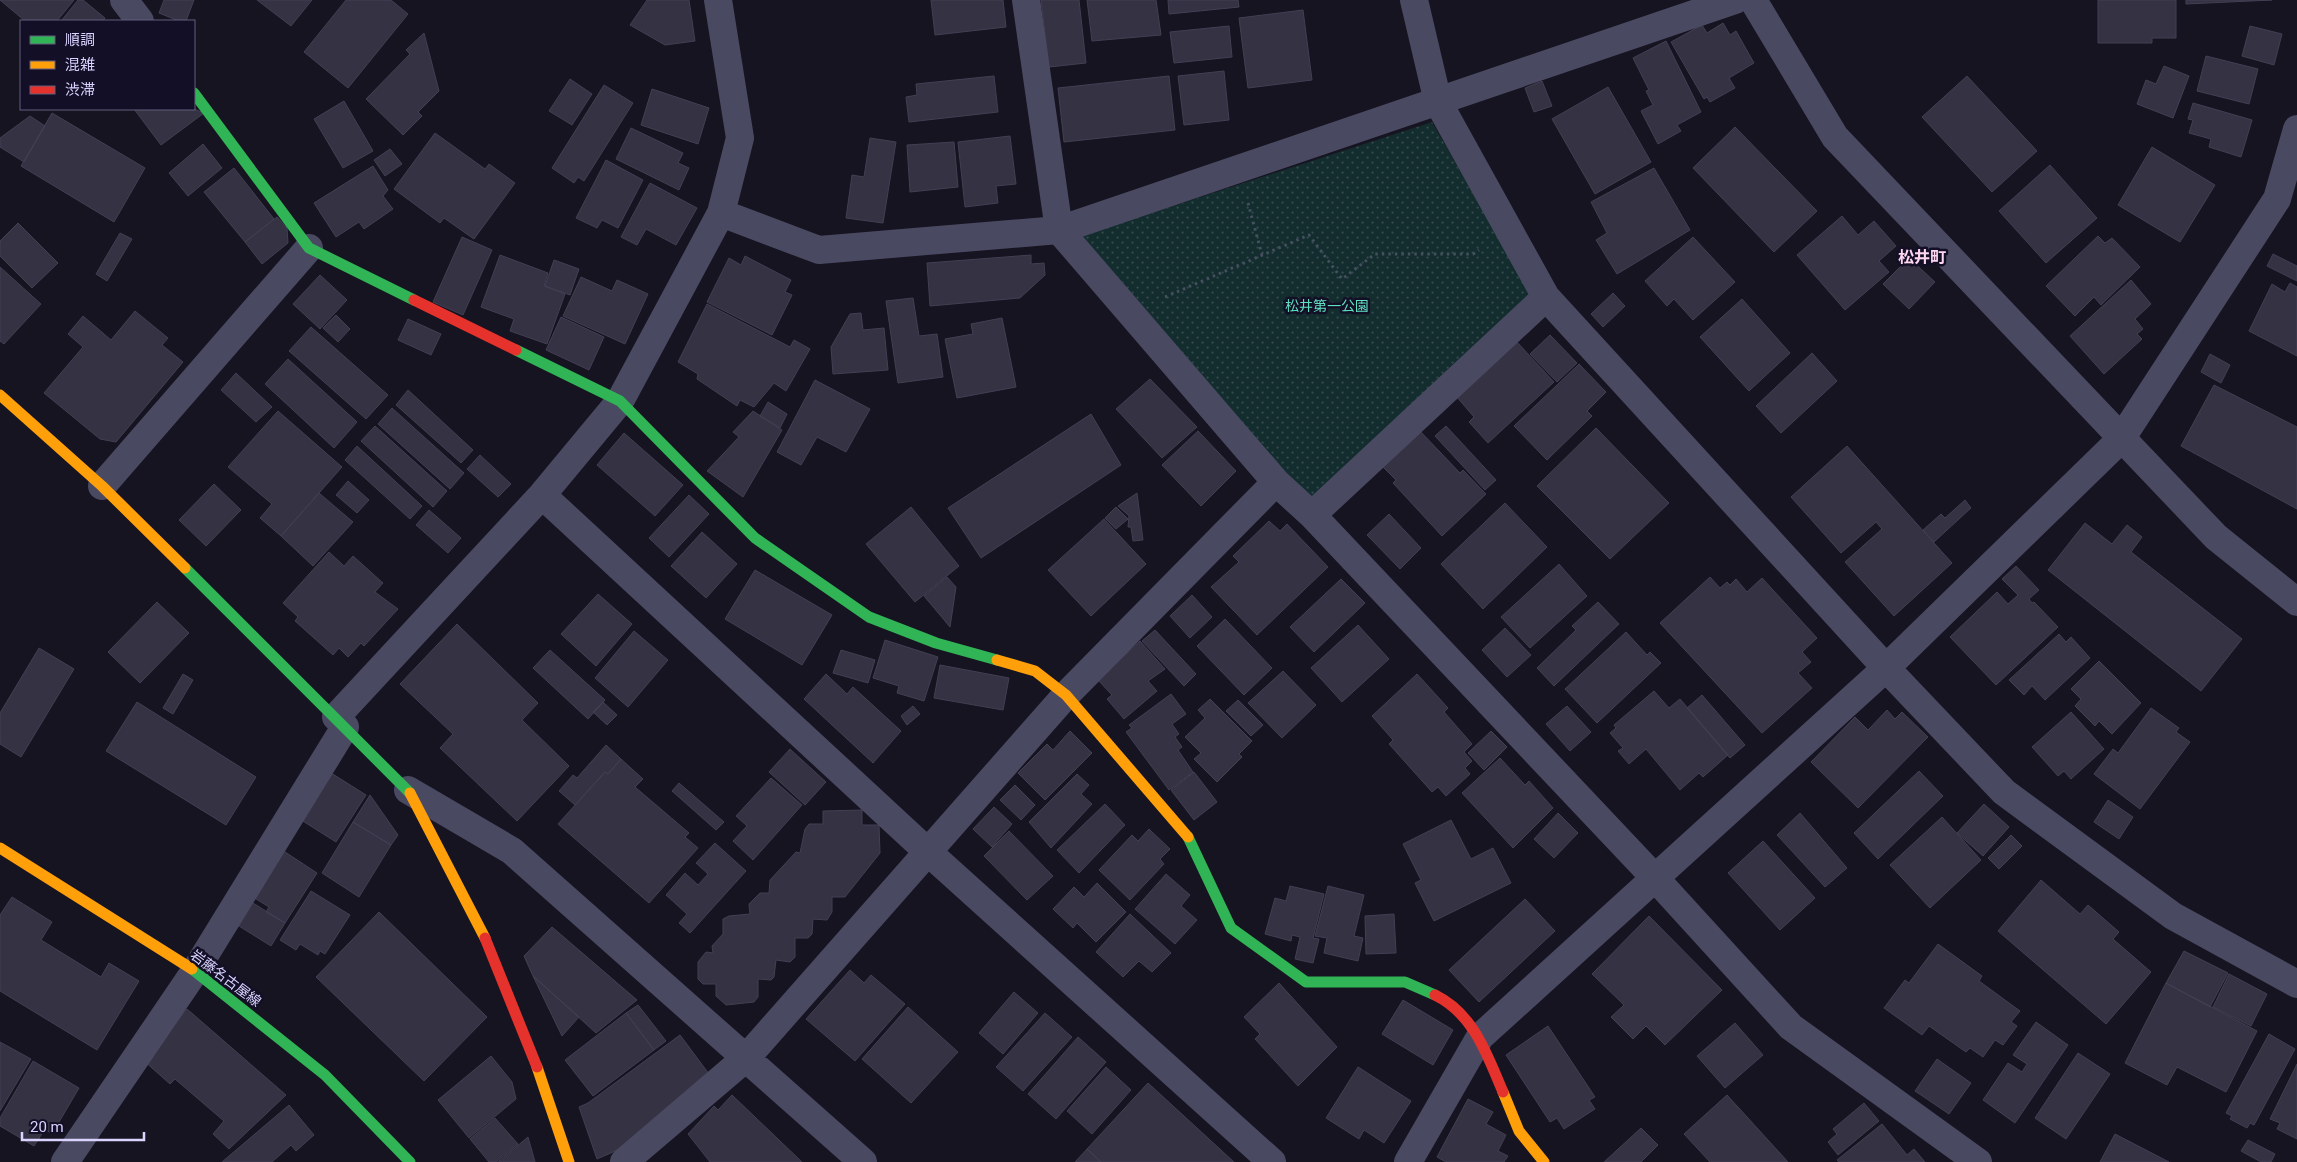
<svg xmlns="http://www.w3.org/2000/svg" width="2297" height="1162" font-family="Roboto,'Noto Sans JP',sans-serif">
<defs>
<pattern id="park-dots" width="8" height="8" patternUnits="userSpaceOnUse" patternTransform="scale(1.25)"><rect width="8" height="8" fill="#132c2d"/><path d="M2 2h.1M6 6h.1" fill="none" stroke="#354a4c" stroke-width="1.8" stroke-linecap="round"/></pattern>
</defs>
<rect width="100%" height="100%" fill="#161421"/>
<path fill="url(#park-dots)" d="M1432 122 1538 305 1312 515 1080 236Z"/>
<path fill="#343243" stroke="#433f54" d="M0 0H74L57 21H25Z
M78 0H83L105 18 103 21H61Z
M164 0H194L186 21H179L159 13Z
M257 0H312L291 26Z
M346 0H391L408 14 348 88 304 52Z
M647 0H689L695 41 665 45 630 25Z
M931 0H1003L1006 27 935 35Z
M1041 0H1079L1086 63 1049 67Z
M1087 0H1156L1161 35 1092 41Z
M1168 0H1238L1239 7 1169 14Z
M2098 0H2176V38H2152V43H2098Z
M2186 0H2272L2186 4Z
M1303 10 1312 80 1248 88 1239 18Z
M1723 23 1730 35 1736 31 1754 63 1729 78 1735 88 1710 102 1707 97 1704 99 1671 42 1702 25 1707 33Z
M1229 26 1232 57 1174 63 1170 32Z
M2250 26 2282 34 2274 65 2242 56Z
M424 33 439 91 418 112 422 116 403 135 366 99 410 54 406 50Z
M1666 41 1701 112 1677 125 1681 131 1658 144 1641 111 1653 105 1646 91 1649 90 1633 58Z
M2206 56 2258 69 2249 104 2197 91Z
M2164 66 2189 76 2173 118 2137 104 2146 80 2156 84Z
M1224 71 1229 120 1184 125 1178 76Z
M994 76 998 112 909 122 906 97 917 95 916 84Z
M1169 76 1175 130 1064 142 1058 88Z
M1967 76 2037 151 1992 192 1922 117Z
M570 79 592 94 572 125 549 111Z
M1542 81 1552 106 1534 112 1525 88Z
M604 85 633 103 584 181 578 177 574 183 552 168Z
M1608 87 1651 162 1595 194 1552 119Z
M652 89 709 108 698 144 641 125Z
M344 101 373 151 343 168 314 119Z
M2193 103 2252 120 2241 157 2209 147 2211 139 2189 133 2193 120 2188 119Z
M134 109H194L204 113 161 145Z
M52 113 145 168 114 222 21 166Z
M30 116 45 126 24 162 0 147V138Z
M1735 127 1817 211 1774 252 1693 168Z
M631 128 683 153 678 163 689 168 679 190 616 159Z
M435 133 485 169 489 164 515 183 474 239 444 218 440 223 394 189Z
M1010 136 1016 184 996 186 998 203 965 207 958 142Z
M870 138 896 142 883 223 846 218 852 175 864 177Z
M954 142 958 187 910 192 907 145Z
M203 144 222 168 188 196 169 173Z
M2152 147 2215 185 2180 242 2118 205Z
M390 149 402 164 385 176 374 160Z
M606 160 643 180 618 228 602 220 597 228 576 218Z
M2050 165 2097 218 2046 263 1999 211Z
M373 166 388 190 383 196 393 209 364 229 359 222 336 237 314 203Z
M234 168 274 219 245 242 204 192Z
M1654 168 1690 230 1617 274 1596 240 1607 233 1591 202Z
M650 183 697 208 676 245 646 229 637 245 621 237Z
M1842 216 1858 235 1874 221 1896 246 1879 261 1889 272 1845 310 1797 255Z
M277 217 287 228 288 243 262 264 245 242Z
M18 223 58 263 32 288 0 256V241Z
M120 233 132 239 107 281 96 274Z
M2098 236 2105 243 2112 238 2140 267 2101 305 2094 297 2075 316 2046 286Z
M462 237 492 250 463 315 433 302Z
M1693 237 1735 282 1693 320 1674 299 1667 306 1645 281Z
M2273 254 2297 266V281L2267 266Z
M500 255 548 273 544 286 565 294 547 344 510 331 514 319 481 307Z
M1031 255V264L1044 263 1045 275 1020 298 930 306 927 263Z
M745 256 791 280 785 292 792 295 772 335 707 302 729 258 741 265Z
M1909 258 1935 282 1909 309 1883 284Z
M554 260 579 269 570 295 545 286Z
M0 267 41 304 4 344 0 341Z
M320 275 347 300 320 329 293 304Z
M581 277 612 291 617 280 648 294 625 344 563 316Z
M2131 280 2151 304 2135 319 2143 329 2137 334 2142 339 2104 374 2070 336Z
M2290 283 2297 287V356L2249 331 2272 284 2285 292Z
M1613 293 1625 306 1603 327 1591 314Z
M913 298 919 336 937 334 943 377 898 383 886 301Z
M1742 299 1790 353 1749 391 1700 337Z
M707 304 790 347 794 340 810 349 786 391 774 383 754 407 740 400 737 406 697 379 698 374 678 362Z
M135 311 168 338 162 345 183 362 116 442 100 439 44 393 83 347 68 334 83 316 111 340Z
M861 313 863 330 884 328 888 370 833 374 831 347 850 314Z
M336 315 350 329 338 342 323 328Z
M561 317 604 337 589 370 546 350Z
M1002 318 1016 387 957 398 945 339 973 334 971 324Z
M408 319 441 334 431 355 398 340Z
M311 327 388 395 366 419 289 351Z
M1550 335 1577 363 1557 382 1530 354Z
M1516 341 1554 382 1488 443 1469 422 1474 417 1456 396Z
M1812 353 1837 381 1781 433 1756 406Z
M2210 354 2230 365 2221 383 2201 372Z
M288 359 357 422 334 448 265 384Z
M1579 364 1606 392 1587 411 1592 416 1547 460 1514 426Z
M236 373 272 407 256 422 221 390Z
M1150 379 1197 427 1162 458 1116 409Z
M815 380 870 409 846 452 817 437 801 465 777 452Z
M2214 385 2297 427V509L2181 446Z
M408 390 473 450 461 463 396 405Z
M768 402 787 414 780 428 760 416Z
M392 408 464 473 450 489 378 424Z
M278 411 342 467 281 536 260 518 272 504 228 467Z
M753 411 782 430 743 497 707 471 739 437 733 432Z
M1091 414 1121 465 981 558 948 508Z
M375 426 447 491 433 507 361 441Z
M1446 426 1496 480 1485 490 1435 436Z
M1596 428 1669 503 1610 559 1537 486Z
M1419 430 1460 473 1463 470 1486 494 1442 536 1393 483 1396 480 1382 466Z
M1198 431 1236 471 1201 506 1162 465Z
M624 433 683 485 655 516 597 465Z
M357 446 422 506 410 519 345 460Z
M1847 446 1952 563 1894 616 1845 562 1882 529 1876 522 1841 553 1791 497Z
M480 455 511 484 498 497 467 469Z
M348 481 369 500 357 513 336 495Z
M214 484 241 510 206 546 179 520Z
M319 493 353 522 313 566 281 536Z
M1137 493 1143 540 1133 541 1131 527H1128L1129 516 1118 506Z
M689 495 709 514 669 557 649 538Z
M1965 500 1971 508 1934 542 1923 530 1941 514 1945 518Z
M1505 503 1547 547 1483 609 1441 564Z
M911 507 959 566 915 602 866 544Z
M1116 507 1128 519 1116 529 1105 518Z
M429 510 461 538 448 553 416 525Z
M1389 514 1421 548 1400 569 1367 535Z
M1104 519 1146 564 1091 616 1048 570Z
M1269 521 1280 531 1287 524 1328 567 1257 635 1211 587 1239 562 1233 556Z
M2085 523 2112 544 2127 525 2142 537 2131 552 2242 639 2201 691 2048 570Z
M702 532 737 564 706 598 671 566Z
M329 552 344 566 353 556 383 583 375 592 398 609 364 646 361 643 348 657 339 648 333 655 295 621 298 617 283 603Z
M1559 564 1587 596 1530 648 1501 617Z
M2016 566 2039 590 2029 599 2032 603 2034 602 2058 627 1996 685 1950 637 1997 592 2008 604 2018 595 2002 579Z
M755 570 832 615 802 665 725 619Z
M947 577 956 587 950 627 924 596Z
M1710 577 1720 588 1727 582 1730 585 1736 579 1747 592 1762 578 1817 638 1802 652 1811 662 1798 673 1812 688 1762 733 1660 623Z
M1341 579 1365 603 1314 652 1290 627Z
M598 594 632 624 596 666 561 634Z
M1192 595 1212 617 1190 638 1170 616Z
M157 602 189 633 140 683 108 652Z
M1598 602 1619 624 1554 686 1537 668 1576 630 1572 626Z
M1225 619 1272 668 1244 695 1197 646Z
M457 624 538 703 522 720 569 766 517 821 440 748 453 734 400 684Z
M1358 625 1389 659 1342 702 1311 668Z
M1505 628 1531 655 1507 677 1482 650Z
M1155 630 1196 674 1184 686 1142 641Z
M634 631 668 660 628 707 595 678Z
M1626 632 1647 655 1650 652 1661 663 1597 723 1565 689Z
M2059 634 2066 642 2071 637 2090 658 2045 700 2032 686 2024 695 2009 680Z
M885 640 938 657 924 701 897 693 899 686 873 678Z
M1140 641 1165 669 1148 681 1157 691 1124 719 1107 699 1112 695 1098 680Z
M39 648 74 669 21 757 0 744V713Z
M550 650 605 700 588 719 533 668Z
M841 650 875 660 868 683 833 673Z
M2099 661 2141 703 2112 734 2099 721 2095 726 2075 706 2081 699 2071 689Z
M940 665 1009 678 1003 710 934 698Z
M1283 671 1316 705 1282 738 1248 703Z
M183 674 193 680 173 714 163 708Z
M826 674 847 694 853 687 901 731 873 763 804 699Z
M1417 674 1448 708 1444 712 1472 744 1464 752 1472 761 1465 768 1470 774 1446 796 1438 787 1432 792 1389 744 1393 740 1372 716Z
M1654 691 1669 708 1680 699 1728 755 1703 777 1699 773 1680 790 1646 749 1629 764 1618 751 1623 748 1610 733 1616 728 1614 725Z
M1171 694 1186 714 1172 724 1179 734 1175 737 1182 747 1178 750 1193 772 1169 790 1126 732 1132 728 1129 725Z
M1702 695 1745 745 1730 758 1687 708Z
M1210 699 1252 741 1239 754 1242 757 1217 782 1194 759 1201 753 1185 737 1205 718 1198 710Z
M1238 700 1263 725 1251 736 1226 711Z
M137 702 256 777 226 825 106 751Z
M603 702 617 715 607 725 593 712Z
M913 706 920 714 907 725 901 716Z
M1567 706 1591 732 1570 751 1546 724Z
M2151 708 2179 728 2176 732 2190 742 2140 809 2094 774 2113 749 2118 753Z
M1887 710 1895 719 1902 712 1928 737 1858 808 1811 762 1855 717 1868 730Z
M2071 712 2104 749 2071 779 2064 771 2058 776 2032 747Z
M1070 731 1092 753 1045 800 1018 773 1047 744 1053 750Z
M1491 731 1507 747 1484 770 1468 753Z
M606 745 621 759 608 774 605 772 575 805 559 791 573 775 577 778Z
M790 749 826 782 805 805 769 772Z
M1500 758 1525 785 1529 781 1553 808 1513 848 1462 793Z
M621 759 643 779 635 787 689 833 685 837 698 848 649 903 558 824 605 772 608 774Z
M328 771 366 795 336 842 298 818Z
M1919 771 1943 796 1878 859 1854 833Z
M1194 772 1217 802 1194 820 1171 790Z
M1077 774 1089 785 1081 794 1092 804 1051 848 1029 822Z
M771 778 802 805 753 860 733 841 747 826 736 816Z
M679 783 724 822 716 830 672 791Z
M1015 785 1035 805 1021 820 1000 800Z
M370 795 398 835 391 845 353 822Z
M2108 800 2133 817 2119 839 2094 822Z
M1105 804 1125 825 1079 873 1057 850Z
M1984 804 2009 827 1983 856 1957 833Z
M994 807 1012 824 992 847 973 829Z
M862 810V825H879L880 853 845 897H832V912L827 920 813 919 812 934 808 938H795V957L790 962 776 960 774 977 771 980 758 979V997L754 1002 726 1005 716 996V984H703L698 979V962L706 952 713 953 712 946 723 934V919L729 916 750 914 749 904 760 893H769L770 880 796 852 800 853 805 829 809 824H823V811Z
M1558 813 1578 833 1554 858 1534 839Z
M1800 813 1847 868 1825 887 1777 835Z
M1942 817 1981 860 1930 908 1890 865Z
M1451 820 1471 859 1493 848 1511 883 1434 921 1415 883 1421 880 1403 844Z
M353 822 391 845 359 897 322 873Z
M1149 829 1170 849 1160 859 1164 864 1130 900 1099 870 1132 835 1138 841Z
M1009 831 1053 876 1027 900 984 856Z
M2011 835 2022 846 1999 869 1988 858Z
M1763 841 1815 898 1780 930 1728 873Z
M715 843 746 871 690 933 679 923 687 914 666 895 685 873 698 885 708 874 696 863Z
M282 850 317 873 285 923 266 912 269 907 253 897Z
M1166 874 1190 895 1181 906 1197 920 1175 944 1135 909Z
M2041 880 2080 914 2088 905 2119 932 2113 939 2151 972 2106 1024 1998 931Z
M1097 883 1126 912 1096 942 1077 923 1073 928 1053 909 1074 887 1084 897Z
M1290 886 1324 894 1313 938 1319 939 1313 963 1295 959 1300 937 1292 935 1291 941 1265 934 1275 898 1286 901Z
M1328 886 1364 895 1354 936 1363 938 1358 961 1324 953 1327 938 1315 936Z
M311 891 350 915 325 954 320 951 318 955 300 944 296 950 280 940Z
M12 897 52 922 41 940 101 977 109 963 139 981 97 1050 0 991V915Z
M245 898 285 923 271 946 231 921Z
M1525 899 1555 931 1479 1002 1449 970Z
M379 912 487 1017 424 1081 316 977Z
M1130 914 1171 953 1152 972 1139 961 1123 977 1096 952Z
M1394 914 1396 953 1366 954 1365 916Z
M1649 916 1722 990 1665 1045 1646 1026 1633 1039 1611 1017 1624 1005 1592 974Z
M552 927 637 1000 596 1033 533 976 524 956Z
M1938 944 1982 976 1979 981 2020 1011 2011 1022 2017 1026 2003 1045 1995 1040 1983 1057 1970 1048 1966 1052 1929 1026 1922 1035 1884 1008 1905 980 1909 983Z
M2184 951 2228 973 2210 1007 2166 983Z
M850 970 864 983 871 975 905 1004 855 1061 806 1019Z
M2229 974 2267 994 2251 1026 2213 1007Z
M533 976 579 1017 562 1036Z
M1279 983 1337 1047 1298 1086 1255 1039 1260 1034 1244 1017Z
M2166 983 2257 1031 2226 1092 2177 1067 2167 1085 2125 1063Z
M1014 992 1038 1013 1003 1054 979 1033Z
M1403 1000 1453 1030 1433 1065 1382 1034Z
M638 1005 666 1041 654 1050 626 1013Z
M908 1007 958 1052 911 1103 862 1059Z
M187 1009 286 1095 229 1149 213 1134 224 1121 175 1079 170 1084 143 1060Z
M626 1013 654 1050 593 1096 565 1060Z
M1045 1013 1072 1037 1023 1091 996 1067Z
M2036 1022 2068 1045 2015 1123 1983 1100 2008 1063 2022 1072 2027 1064 2013 1055Z
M1735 1023 1763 1055 1725 1088 1697 1056Z
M1548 1026 1595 1097 1589 1100 1595 1109 1564 1129 1557 1118 1550 1122 1506 1055Z
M2269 1034 2295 1049 2254 1125 2250 1123 2247 1128 2230 1119 2232 1116 2226 1113Z
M680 1035 712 1078 620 1149 597 1159 579 1107 588 1103Z
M1078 1037 1106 1062 1056 1119 1028 1094Z
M0 1042 31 1059 0 1111Z
M2078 1053 2110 1074 2066 1139 2035 1118Z
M491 1056 512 1082 516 1099 469 1138 438 1100Z
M1937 1059 1971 1083 1949 1114 1915 1091Z
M33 1061 79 1088 52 1134 45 1129 34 1146 0 1126V1118Z
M2297 1064V1139L2277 1129 2280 1123 2270 1119Z
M1106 1067 1131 1090 1092 1134 1067 1111Z
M1358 1067 1411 1101 1384 1143 1364 1130 1359 1139 1326 1118Z
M1148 1083 1234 1162H1101L1087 1149Z
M732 1095 802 1162H710L688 1134 714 1106 718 1110Z
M1727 1095 1788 1162H1710L1684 1134Z
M1468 1099 1493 1112 1486 1124 1506 1135 1498 1151 1508 1156 1504 1162H1446L1437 1157Z
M1864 1103 1879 1121 1838 1155 1828 1142 1837 1134 1833 1129Z
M289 1105 314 1135 296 1151 291 1145 272 1162H222Z
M495 1118 518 1144 496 1162H489L470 1139Z
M1882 1124 1907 1155 1914 1149 1925 1162H1839L1837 1160Z
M1641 1128 1658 1145 1641 1162H1604Z
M2115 1134 2169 1162H2100Z
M528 1137 535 1162H498Z
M2248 1140 2275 1154 2271 1162H2261L2241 1151Z
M1087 1149 1101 1162H1075Z"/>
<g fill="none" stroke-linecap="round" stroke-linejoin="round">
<path stroke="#44505f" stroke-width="3" stroke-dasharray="2.5 4" stroke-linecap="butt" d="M1248 203 1262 255
M1165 297 1309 235 1342 279 1375 254H1473L1479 250"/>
<path stroke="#4a4962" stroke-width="28" d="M124 0 140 21
M1026 0 1059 230 1276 482 1312 515 1655 878 1791 1027 1978 1162
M1414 0 1438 102 1546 297 1886 668 2004 792 2173 916 2297 984
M1753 0 1835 137 2216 537 2297 602
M721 213 819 250 1059 230 1735 0
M102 486 309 248
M542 495 928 852 1272 1162
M1312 515 1546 297
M336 717 542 495 620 401 721 213 740 138 718 0
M408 790 512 851 863 1162
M65 1162 195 971 345 727
M624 1162 747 1057 1066 695 1276 482
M1408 1162 1480 1037 1886 668 2121 439 2277 199 2297 129"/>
<path stroke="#30b455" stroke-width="11" d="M194 93 309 248 414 300
M516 350 620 401 755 538 869 617 936 643 997 660
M185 568 410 793
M1188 837 1231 928 1306 982H1405L1435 995
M192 969 325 1075 410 1162"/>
<path stroke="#ff9f0a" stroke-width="11" d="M0 395 102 486 185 568
M997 660 1035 671 1066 695 1188 837
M410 793 485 938
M0 848 192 969
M537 1067 569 1162
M1503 1092 1519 1131 1544 1162"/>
<path stroke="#e5322d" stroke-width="11" d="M414 300 516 350
M485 938 537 1067
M1435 995C1474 1014 1487 1055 1503 1092"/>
</g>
<g text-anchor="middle" stroke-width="5" stroke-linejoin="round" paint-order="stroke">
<g font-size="14" fill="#5fe0c0" stroke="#130f26">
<text x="1327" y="311">松井第一公園</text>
</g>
<g font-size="14" fill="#d9d4ff" stroke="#130f26">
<text transform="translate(226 978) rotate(37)" y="5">岩藤名古屋線</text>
</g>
<g font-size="16" font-weight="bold" fill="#ffd6f0" stroke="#130f26">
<text x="1922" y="263">松井町</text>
</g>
</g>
<rect x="20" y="20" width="175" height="90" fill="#130f26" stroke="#625e7d"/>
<rect x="30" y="36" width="25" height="8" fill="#30b455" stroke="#625e7d"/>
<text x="65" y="45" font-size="15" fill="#d9d4ff">順調</text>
<rect x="30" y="61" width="25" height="8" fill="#ff9f0a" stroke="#625e7d"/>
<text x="65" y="70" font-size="15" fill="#d9d4ff">混雑</text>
<rect x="30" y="86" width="25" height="8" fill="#e5322d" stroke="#625e7d"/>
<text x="65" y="95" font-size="15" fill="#d9d4ff">渋滞</text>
<path d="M22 1132v8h122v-8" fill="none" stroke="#d9d4ff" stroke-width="2.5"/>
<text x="30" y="1132" font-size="15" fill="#d9d4ff" stroke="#130f26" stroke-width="4" paint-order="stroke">20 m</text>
</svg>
